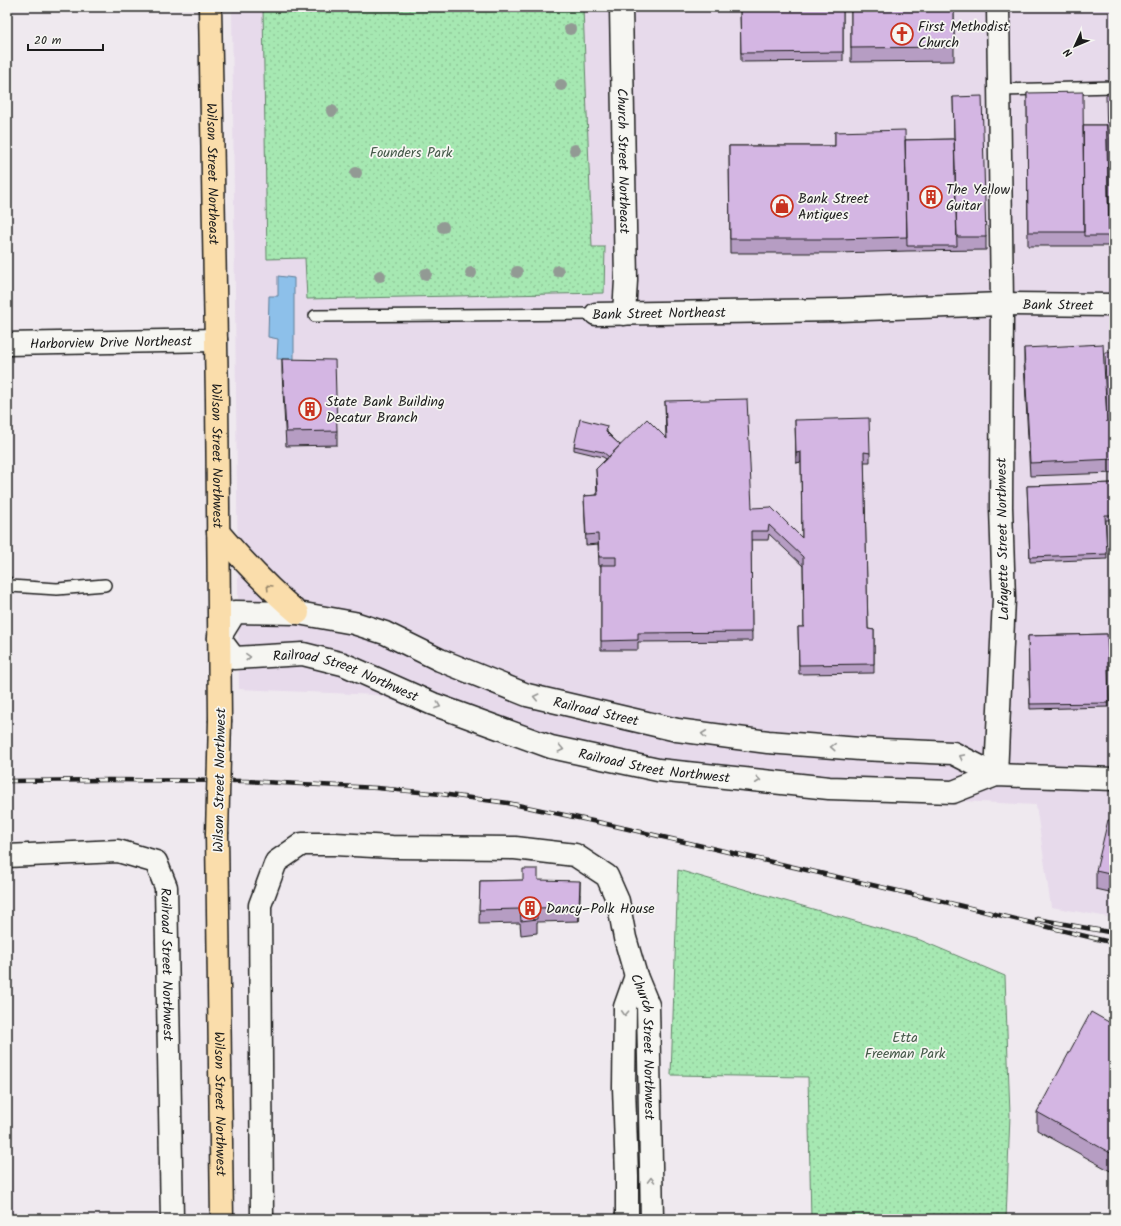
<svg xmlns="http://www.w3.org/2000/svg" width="1121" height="1226" font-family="Kalam,sans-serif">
<defs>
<pattern id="grass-dots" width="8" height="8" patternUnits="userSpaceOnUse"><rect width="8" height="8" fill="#a6e8b2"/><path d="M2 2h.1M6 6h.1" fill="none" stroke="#8ec698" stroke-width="1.8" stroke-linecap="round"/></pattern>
</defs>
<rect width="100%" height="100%" fill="#efe9ef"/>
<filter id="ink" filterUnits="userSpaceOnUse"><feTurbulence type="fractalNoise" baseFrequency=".025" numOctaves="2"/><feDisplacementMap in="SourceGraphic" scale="8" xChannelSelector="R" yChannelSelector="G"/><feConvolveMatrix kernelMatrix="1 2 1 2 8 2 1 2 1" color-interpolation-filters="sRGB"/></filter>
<g filter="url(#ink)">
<path fill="#e7daeb" d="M232 7H1114V918L1051 907 1036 805 698 787 548 755 470 731 378 695 239 689Z
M7 1101H8L14 1219H7Z"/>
<path fill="url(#grass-dots)" stroke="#618267" d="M263 7H583L592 247H605L604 293 307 299 305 258 267 259Z
M678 870 920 940 1005 976 1010 1115 1006 1219H811L808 1077 671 1075Z"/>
<path fill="#8dc0ea" stroke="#607e98" d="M278 276 294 278V359H277L278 339 268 337 269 296H278Z"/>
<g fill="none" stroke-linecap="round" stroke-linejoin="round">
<g stroke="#1c1c1c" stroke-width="14">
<path id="service" d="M999 90 1114 87
M315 316 596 314
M7 582 10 586 57 589 105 585"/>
</g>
<g stroke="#1c1c1c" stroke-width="25">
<g id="minor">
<path id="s1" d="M621 7 626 280 624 314"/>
<path d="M596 314 839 310 1002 304"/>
<path id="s2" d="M7 344 216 340"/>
<path d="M996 775 1004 599 1001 507 1002 304 998 7"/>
<path id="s3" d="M7 856 118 851 156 862 166 887 172 1219"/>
<path id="s4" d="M262 1219 260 905 276 862 302 844H335L392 847 515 848 575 855 607 876 618 901 625 938 636 976 648 1005 652 1219"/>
<path d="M627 1219V1177L624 1087 625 1007 636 976"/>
</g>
</g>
<g stroke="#1c1c1c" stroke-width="25">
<g id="tertiary">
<path id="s5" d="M1002 304 1114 305"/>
<path id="s6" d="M996 775 953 753 860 749 768 742 677 730 527 695 440 660 385 633 354 623 298 613 235 612 219 638 234 658 303 654 343 664 433 704 551 747 658 770 829 788 953 792 996 775 1114 779"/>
</g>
</g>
<g stroke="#1c1c1c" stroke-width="25">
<g id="trunk">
<path id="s7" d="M210 7 217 399 220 720"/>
<path d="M218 532C243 561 268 588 298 613"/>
<path id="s8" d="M217 834 222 1219"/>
</g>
</g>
<use href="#service" stroke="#f6f6f2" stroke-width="11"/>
<use href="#minor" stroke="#f6f6f2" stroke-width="22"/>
<use href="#tertiary" stroke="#f6f6f2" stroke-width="22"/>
<use href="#trunk" stroke="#faddab" stroke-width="22"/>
<g stroke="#1c1c1c" stroke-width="4.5">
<path id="rail" d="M7 781 109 780 246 781 377 788 441 794 508 803 602 823 933 899 1114 943
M1037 919 1114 933"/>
</g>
<use href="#rail" stroke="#f6f6f2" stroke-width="3" stroke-dasharray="9" stroke-linecap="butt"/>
<g stroke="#1c1c1c" stroke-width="25" stroke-linecap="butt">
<path id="trunk-bridge" d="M217 834 220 720"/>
</g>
<use href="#trunk-bridge" stroke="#faddab" stroke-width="22"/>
</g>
<g fill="#929a94">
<circle cx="570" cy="29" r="6"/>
<circle cx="561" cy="85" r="6"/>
<circle cx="332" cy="111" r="6"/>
<circle cx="575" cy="150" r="6"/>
<circle cx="356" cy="173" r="6"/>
<circle cx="443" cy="227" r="6"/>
<circle cx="558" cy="271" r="6"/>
<circle cx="517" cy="272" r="6"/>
<circle cx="471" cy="273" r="6"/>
<circle cx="426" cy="274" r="6"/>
<circle cx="380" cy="276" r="6"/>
</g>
<path fill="#b69dc3" stroke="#1c1c1c" d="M740 7H843V61L741 62Z
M851 7H954V61L851 62Z
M1027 93 1083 125H1107L1114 95V249H1109L1108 212 1109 246H1028Z
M953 97 986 237V250L907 251 838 253H730L729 146H835V132L905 140 954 139Z
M1024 348 1106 413 1114 352V473L1030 476 1024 362Z
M282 359 337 431V445L286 446 282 372Z
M665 401 752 508 802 538 801 462 796 463 795 420 870 453V462H864L868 629 874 630V673L799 674 798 627H804L803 566 769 534 768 540H751L752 641 638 642V650H601V566H599L598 544 586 545 584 496 597 495 596 469 606 459 603 457 574 450V446L607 430V432L620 445 666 439Z
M1114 483V520H1106L1107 559 1030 562 1027 486Z
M1107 634 1109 707 1030 709 1028 636Z
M1114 821V893L1096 889V871Z
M538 880 580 894 579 921 537 922V933L521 935 520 923 479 924 480 881Z
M1114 1025V1173L1037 1130V1112Z"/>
<path fill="#947f9f" stroke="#1c1c1c" d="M801 452V462L796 463V453Z
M580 881V894L579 921V907Z"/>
<path fill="#d4b6e3" stroke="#1c1c1c" d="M740 7H843V52L741 53Z
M851 7H954V47L851 48Z
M1083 92 1084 232H1028L1027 93Z
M1106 95H1114V235H1109Z
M982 96 986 237H957L953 97Z
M1083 125H1107L1109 236H1084Z
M905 130 907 237 838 239H730L729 146H835V132Z
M954 139 957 246H907L905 140Z
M1103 344 1107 422 1105 352H1114V459L1030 463 1024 348Z
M282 359 335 360 337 431 286 432Z
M747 399 752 508 771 507 802 538 801 452 796 453 795 420 869 418 870 453 864 452 868 629 874 630V664L799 665 798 627H804L803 557 769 525 768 531H751L752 632 638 633V640L601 641V565H616V557H599L598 534 586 535 584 496 598 495 596 469 647 419 667 439 665 401Z
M580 419 607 426 606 432 620 445 609 457 603 452 574 446Z
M1114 483V515H1105L1107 554 1030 557 1027 486Z
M1107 634 1109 703 1030 704 1028 636Z
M1108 820 1114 821V875L1096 871Z
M523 869H538V880L580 881 579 907 537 908V919L521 921 520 909 479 910 480 881 523 880Z
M1091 1012 1114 1025V1155L1037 1112Z"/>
<defs><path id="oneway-chevron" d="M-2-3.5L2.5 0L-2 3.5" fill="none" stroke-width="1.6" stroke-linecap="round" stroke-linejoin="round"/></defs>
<use stroke="#96866b" href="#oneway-chevron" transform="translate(269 587) rotate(-134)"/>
<g stroke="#949492">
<use href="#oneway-chevron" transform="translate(248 657) rotate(-3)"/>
<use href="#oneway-chevron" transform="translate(536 697) rotate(-167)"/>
<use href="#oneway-chevron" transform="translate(438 706) rotate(20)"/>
<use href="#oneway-chevron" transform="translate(704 734) rotate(-173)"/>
<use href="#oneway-chevron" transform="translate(833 747) rotate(-176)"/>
<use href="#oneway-chevron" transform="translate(561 749) rotate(12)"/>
<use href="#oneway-chevron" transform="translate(962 757) rotate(-153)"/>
<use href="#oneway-chevron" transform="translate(758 780) rotate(6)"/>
<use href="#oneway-chevron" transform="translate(625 1013) rotate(93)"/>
<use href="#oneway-chevron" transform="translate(651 1180) rotate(-91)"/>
</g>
</g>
<defs>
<g id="church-ring" transform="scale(1.15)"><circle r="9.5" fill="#f6f6f2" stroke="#c8321e" stroke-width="1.5"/><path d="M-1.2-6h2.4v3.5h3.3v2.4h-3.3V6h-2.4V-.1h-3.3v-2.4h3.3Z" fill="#c8321e"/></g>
<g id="building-ring" transform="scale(1.15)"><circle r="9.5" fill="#f6f6f2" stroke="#c8321e" stroke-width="1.5"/><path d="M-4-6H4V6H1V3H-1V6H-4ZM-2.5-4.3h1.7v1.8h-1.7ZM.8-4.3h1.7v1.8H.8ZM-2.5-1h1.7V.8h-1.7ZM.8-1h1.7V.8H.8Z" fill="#c8321e"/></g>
<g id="shop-ring" transform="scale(1.15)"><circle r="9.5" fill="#f6f6f2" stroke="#c8321e" stroke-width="1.5"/><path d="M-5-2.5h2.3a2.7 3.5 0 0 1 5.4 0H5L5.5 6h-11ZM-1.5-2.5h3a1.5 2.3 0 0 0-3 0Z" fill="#c8321e"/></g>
</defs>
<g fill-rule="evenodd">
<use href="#church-ring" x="902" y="34"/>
<use href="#building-ring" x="931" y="197"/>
<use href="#shop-ring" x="782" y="206"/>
<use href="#building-ring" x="310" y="409"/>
<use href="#building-ring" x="530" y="908"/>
</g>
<g text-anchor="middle" stroke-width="3.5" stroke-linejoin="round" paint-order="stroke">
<g font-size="14" fill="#1c1c1c" stroke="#f6f6f2" text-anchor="start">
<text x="918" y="31">First Methodist<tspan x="918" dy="16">Church</tspan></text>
<text x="946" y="194">The Yellow<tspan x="946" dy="16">Guitar</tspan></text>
<text x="798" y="203">Bank Street<tspan x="798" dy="16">Antiques</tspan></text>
<text x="326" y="406">State Bank Building<tspan x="326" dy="16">Decatur Branch</tspan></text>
<text x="546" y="913">Dancy–Polk House</text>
</g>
<g font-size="14" fill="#455949" stroke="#f6f6f2">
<text x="411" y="157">Founders Park</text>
<text x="905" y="1042">Etta<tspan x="905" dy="16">Freeman Park</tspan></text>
</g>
<g font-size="14" fill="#1c1c1c" stroke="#f6f6f2">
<text dy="5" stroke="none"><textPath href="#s1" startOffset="154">Church Street Northeast</textPath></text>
<text dy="5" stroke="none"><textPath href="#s7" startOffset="167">Wilson Street Northeast</textPath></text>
<text dy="5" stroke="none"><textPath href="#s5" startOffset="56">Bank Street</textPath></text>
<text transform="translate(659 313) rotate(-1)" y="5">Bank Street Northeast</text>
<text dy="5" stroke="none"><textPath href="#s2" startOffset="104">Harborview Drive Northeast</textPath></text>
<text dy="5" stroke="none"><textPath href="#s7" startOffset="449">Wilson Street Northwest</textPath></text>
<text transform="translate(1002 539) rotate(-91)" y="5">Lafayette Street Northwest</text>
<text dy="5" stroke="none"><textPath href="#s6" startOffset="958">Railroad Street Northwest</textPath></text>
<text transform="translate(596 711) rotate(13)" y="5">Railroad Street</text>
<text dy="5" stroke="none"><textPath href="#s6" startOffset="1282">Railroad Street Northwest</textPath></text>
<text transform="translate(219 780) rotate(-89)" y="5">Wilson Street Northwest</text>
<text dy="5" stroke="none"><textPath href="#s3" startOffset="255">Railroad Street Northwest</textPath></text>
<text dy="5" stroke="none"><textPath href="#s4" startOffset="880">Church Street Northwest</textPath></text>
<text dy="5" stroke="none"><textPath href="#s8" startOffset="270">Wilson Street Northwest</textPath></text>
</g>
</g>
<rect width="1121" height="1226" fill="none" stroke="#f6f6f2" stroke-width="24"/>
<rect x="12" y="12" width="1097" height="1202" fill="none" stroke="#1c1c1c" stroke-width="1.5" filter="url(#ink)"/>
<g transform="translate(1075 46) rotate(226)" stroke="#f6f6f2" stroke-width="3" paint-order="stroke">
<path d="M0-3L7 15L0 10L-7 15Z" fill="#1c1c1c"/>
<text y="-6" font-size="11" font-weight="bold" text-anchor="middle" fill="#1c1c1c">N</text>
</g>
<path d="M28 44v6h75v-6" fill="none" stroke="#1c1c1c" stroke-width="2"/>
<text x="34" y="44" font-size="12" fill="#1c1c1c" stroke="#f6f6f2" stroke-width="3" paint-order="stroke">20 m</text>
</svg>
